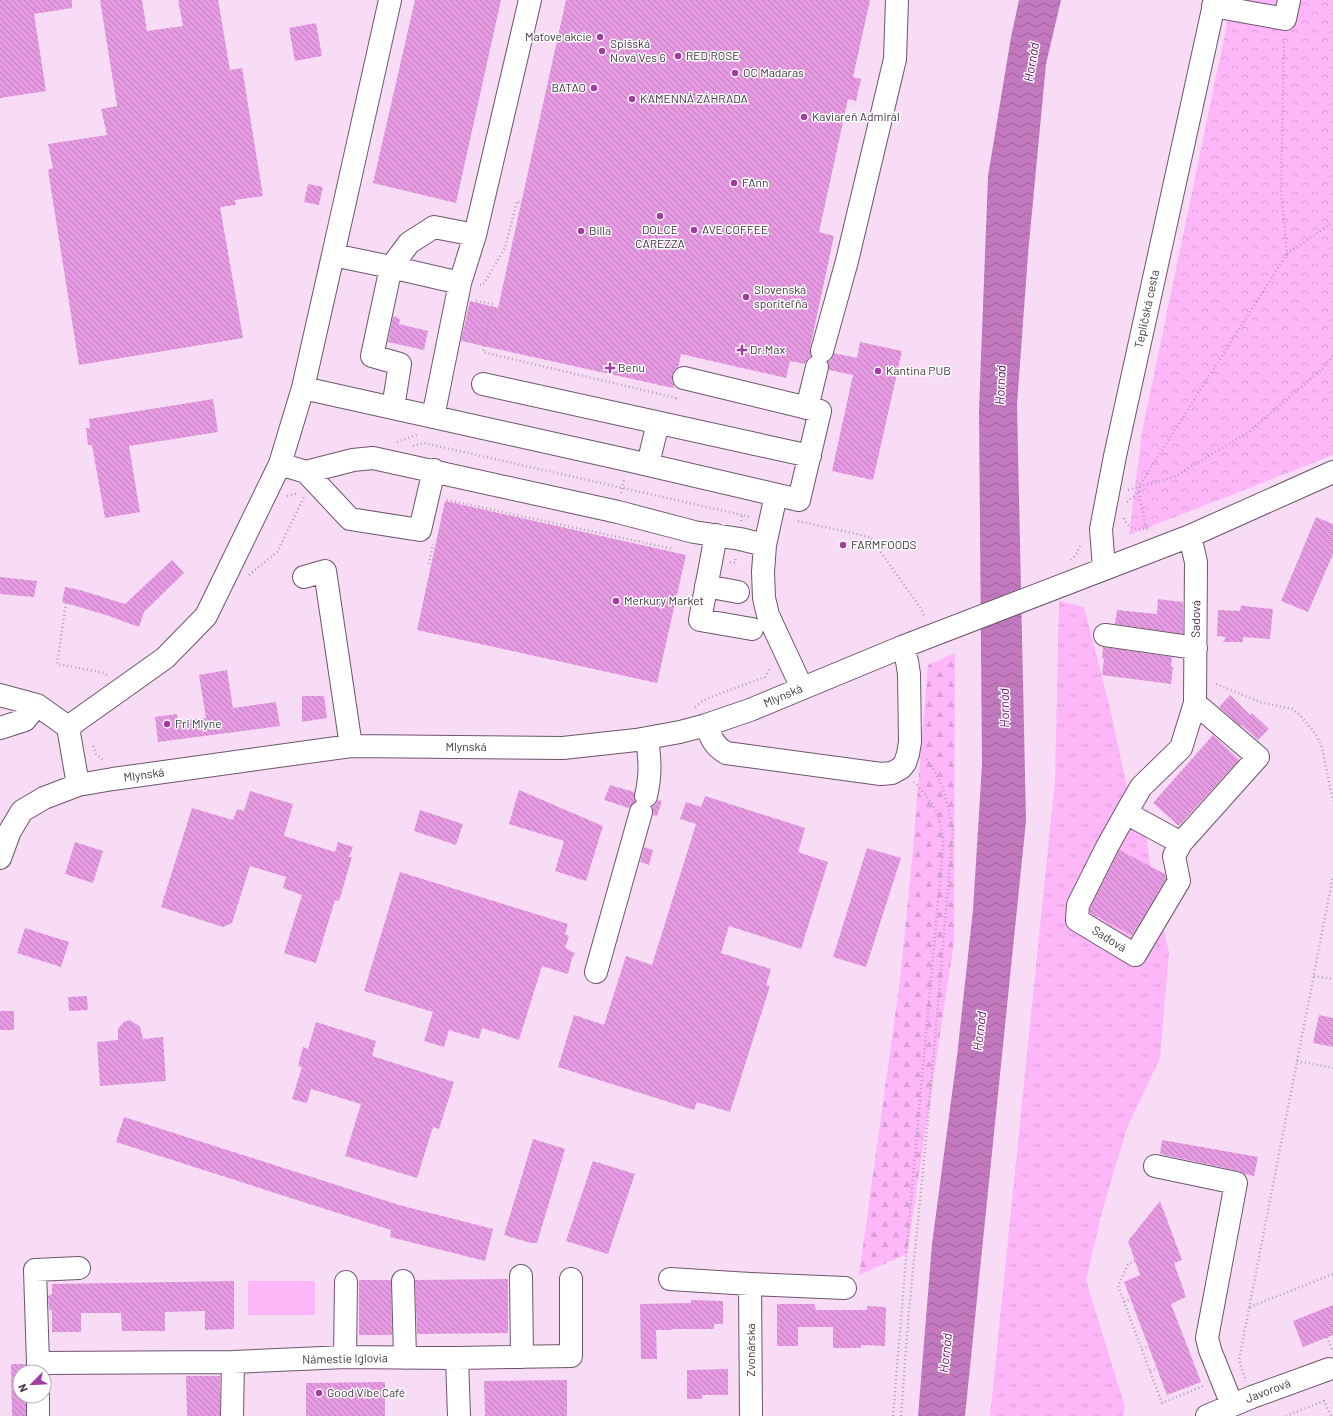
<svg xmlns="http://www.w3.org/2000/svg" width="1333" height="1416" font-family="Barlow,sans-serif">
<style>
.grass{fill:url(#grass-tufts)}
.forest{fill:url(#forest-firs)}
.park{fill:url(#park-crowns)}
.garden{fill:#fdb7f9}
.water{fill:url(#water-waves)}
.building{fill:url(#building-back-hatch)}
.lines{fill:none;stroke-linecap:round;stroke-linejoin:round}
.minor-casing{stroke:#6c556b;stroke-width:24}
.path{stroke:#b49eb2;stroke-width:2.5;stroke-dasharray:1 3;stroke-linecap:butt}
.minor{stroke:#fff;stroke-width:22}
.poi-dot{fill:#a23ca0;stroke:#fff;stroke-width:1.5}
.labels{text-anchor:middle;stroke-width:3;stroke-linejoin:round;paint-order:stroke}
.poi-label{font-size:12px;fill:#40353f;stroke:#fff;text-anchor:start}
.street-label{font-size:12px;fill:#40353f;stroke:#fff}
.water-label{font-size:13px;font-style:italic;fill:#670966;stroke:#fff}
</style>
<defs>
<pattern id="grass-tufts" width="24" height="20" patternUnits="userSpaceOnUse"><rect width="24" height="20" fill="#fdb7f9"/><path d="M3 7l-1-3M5 7V3M7 7l1-3M15 17l-1-3M17 17v-4M19 17l1-3" fill="none" stroke="#da9ed6"/></pattern>
<pattern id="forest-firs" width="22" height="20" patternUnits="userSpaceOnUse"><rect width="22" height="20" fill="#fdb7f9"/><path d="M5 1l3.5 6h-7zM16 11l3.5 6h-7z" fill="#da9ed6"/></pattern>
<pattern id="park-crowns" width="20" height="18" patternUnits="userSpaceOnUse"><rect width="20" height="18" fill="#fdb7f9"/><path d="M2 6a3 3 0 1 1 6 0M12 15a3 3 0 1 1 6 0" fill="none" stroke="#da9ed6"/></pattern>
<pattern id="water-waves" width="16" height="10" patternUnits="userSpaceOnUse"><rect width="16" height="10" fill="#c279be"/><path d="M0 5q4-4 8 0t8 0" fill="none" stroke="#9f649c"/></pattern>
<pattern id="building-back-hatch" width="6" height="6" patternUnits="userSpaceOnUse"><rect width="6" height="6" fill="#e59ae1"/><path d="M-1 5l2 2M0 0l6 6M5-1l2 2" fill="none" stroke="#bb7eb8"/></pattern>
</defs>
<rect width="100%" height="100%" fill="#f8dcf6"/>
<path class="grass" d="M 1059,601 L 1084,607 L 1110,708 L 1129,797 L 1141,787 L 1152,882 L 1169,952 L 1160,1058 L 1127,1128 L 1103,1208 L 1086,1280 L 1125,1407 L 1123,1416 L 990,1416 L 1055,780 Z"/>
<path class="forest" d="M 955,653 L 954,942 L 907,1254 L 859,1275 L 900,980 L 912,860 L 928,665 Z"/>
<path class="park" d="M 1232,0 L 1333,0 L 1333,455 L 1129,535 L 1142,432 Z"/>
<path class="garden" d="M 248,1281 L 315,1281 L 315,1315 L 248,1315 Z"/>
<path class="water" d="M 1019,0 L 1061,0 L 1046,64 L 1028,254 L 1017,405 L 1026,821 L 965,1416 L 918,1416 L 932,1244 L 957,1056 L 973,910 L 982,765 L 979,410 L 988,176 L 1011,37 Z"/>
<path class="building" d="M 0,0 L 72,0 L 72,8 L 34,14 L 46,91 L 0,98 Z
M 100,0 L 142,0 L 147,31 L 183,26 L 178,0 L 218,0 L 230,70 L 242,68 L 263,196 L 235,200 L 236,205 L 220,207 L 243,338 L 79,365 L 48,170 L 53,168 L 48,144 L 107,135 L 101,109 L 117,106 Z
M 415,0 L 501,0 L 456,203 L 373,183 Z
M 566,0 L 870,0 L 853,77 L 861,79 L 856,101 L 848,99 L 819,232 L 834,236 L 810,348 L 811,356 L 808,359 L 805,364 L 790,361 L 786,378 L 681,354 L 678,368 L 675,370 L 672,375 L 672,381 L 674,385 L 673,388 L 461,341 L 470,301 L 498,308 Z
M 316,23 L 322,56 L 295,61 L 289,28 Z
M 308,184 L 323,187 L 319,205 L 304,202 Z
M 393,316 L 400,319 L 399,324 L 428,331 L 424,350 L 388,342 Z
M 860,342 L 902,351 L 873,480 L 832,471 L 853,375 L 829,370 L 828,362 L 831,360 L 834,353 L 857,358 Z
M 213,399 L 218,432 L 129,446 L 140,512 L 105,518 L 92,445 L 88,445 L 86,428 L 90,428 L 89,419 Z
M 445,501 L 686,555 L 657,683 L 417,630 Z
M 1316,517 L 1333,524 L 1333,554 L 1308,612 L 1281,601 Z
M 172,560 L 184,573 L 144,612 L 139,627 L 106,615 L 62,602 L 65,587 L 80,590 L 125,604 Z
M 0,577 L 37,581 L 34,597 L 0,594 Z
M 1158,599 L 1183,602 L 1183,634 L 1115,624 L 1117,610 L 1157,614 Z
M 1244,605 L 1244,606 L 1273,609 L 1270,639 L 1243,637 L 1243,642 L 1223,642 L 1226,637 L 1217,636 L 1218,610 L 1240,611 L 1241,606 Z
M 1103,647 L 1172,657 L 1171,667 L 1173,667 L 1171,684 L 1102,675 L 1104,659 L 1102,658 Z
M 227,670 L 233,708 L 276,702 L 280,726 L 158,742 L 155,717 L 177,714 L 178,721 L 206,718 L 199,675 Z
M 1230,695 L 1250,715 L 1240,726 L 1219,707 Z
M 302,696 L 324,696 L 327,718 L 302,722 Z
M 1252,713 L 1269,729 L 1258,740 L 1241,725 Z
M 1213,735 L 1239,760 L 1179,826 L 1153,803 Z
M 610,785 L 634,792 L 635,801 L 629,808 L 604,800 Z
M 519,790 L 603,826 L 586,881 L 555,871 L 564,841 L 509,824 Z
M 250,791 L 293,804 L 284,836 L 335,852 L 338,842 L 353,847 L 349,857 L 352,857 L 339,901 L 335,900 L 316,963 L 284,953 L 302,895 L 283,888 L 286,877 L 250,866 L 232,923 L 223,927 L 161,907 L 192,808 L 233,820 L 237,809 L 244,811 Z
M 705,796 L 805,828 L 798,852 L 828,862 L 801,949 L 729,926 L 721,953 L 771,969 L 766,985 L 770,986 L 730,1112 L 697,1102 L 694,1110 L 558,1067 L 574,1015 L 604,1025 L 626,956 L 652,965 L 696,824 L 680,819 L 686,802 L 701,807 Z
M 658,800 L 662,801 L 657,816 L 653,815 L 652,807 L 656,804 Z
M 420,810 L 463,824 L 456,845 L 414,831 Z
M 75,842 L 103,851 L 93,883 L 65,874 Z
M 644,847 L 653,850 L 649,865 L 640,862 Z
M 867,848 L 901,858 L 866,967 L 833,957 Z
M 1119,850 L 1165,874 L 1166,879 L 1132,935 L 1090,913 L 1090,908 Z
M 400,872 L 568,924 L 565,934 L 569,936 L 565,948 L 575,953 L 572,958 L 568,974 L 542,966 L 519,1040 L 482,1028 L 479,1039 L 449,1030 L 444,1047 L 424,1041 L 433,1012 L 364,991 Z
M 25,928 L 69,942 L 61,967 L 17,953 Z
M 87,996 L 88,1010 L 69,1011 L 68,997 Z
M 0,1011 L 14,1011 L 14,1030 L 0,1030 Z
M 1319,1015 L 1333,1018 L 1333,1047 L 1313,1043 Z
M 130,1020 L 140,1027 L 143,1039 L 163,1037 L 166,1081 L 100,1086 L 97,1042 L 118,1040 L 118,1029 L 124,1022 Z
M 316,1022 L 376,1041 L 372,1056 L 454,1082 L 439,1129 L 433,1127 L 417,1178 L 345,1156 L 361,1104 L 311,1089 L 307,1103 L 292,1099 L 302,1067 L 298,1066 L 303,1047 L 308,1049 Z
M 124,1117 L 399,1205 L 493,1229 L 485,1261 L 390,1237 L 391,1230 L 116,1142 Z
M 533,1139 L 565,1149 L 537,1243 L 531,1243 L 504,1235 Z
M 1162,1140 L 1258,1157 L 1254,1176 L 1245,1174 L 1239,1171 L 1160,1154 Z
M 593,1161 L 635,1174 L 608,1254 L 566,1241 Z
M 1160,1201 L 1182,1260 L 1174,1263 L 1186,1297 L 1171,1304 L 1201,1382 L 1167,1395 L 1124,1282 L 1140,1275 L 1128,1241 Z
M 508,1279 L 508,1333 L 417,1334 L 415,1280 Z
M 359,1280 L 391,1280 L 392,1335 L 359,1335 Z
M 234,1281 L 234,1329 L 205,1330 L 205,1311 L 165,1312 L 165,1331 L 122,1331 L 121,1313 L 81,1313 L 81,1332 L 52,1332 L 52,1311 L 49,1309 L 48,1296 L 52,1294 L 52,1284 Z
M 691,1300 L 723,1301 L 723,1324 L 714,1324 L 714,1329 L 672,1329 L 672,1330 L 656,1330 L 657,1359 L 641,1359 L 640,1304 L 691,1303 Z
M 777,1304 L 814,1304 L 816,1310 L 867,1310 L 867,1306 L 886,1307 L 885,1346 L 861,1345 L 861,1348 L 833,1348 L 833,1327 L 798,1327 L 798,1346 L 777,1346 Z
M 1333,1305 L 1333,1335 L 1303,1347 L 1293,1321 Z
M 11,1364 L 26,1364 L 26,1372 L 20,1372 L 20,1396 L 26,1396 L 26,1416 L 12,1416 Z
M 728,1369 L 728,1395 L 702,1395 L 702,1399 L 687,1399 L 687,1370 Z
M 186,1376 L 220,1376 L 220,1416 L 187,1416 Z
M 567,1380 L 567,1416 L 485,1416 L 484,1381 Z
M 385,1382 L 385,1416 L 306,1416 L 306,1383 Z"/>
<g class="lines">
<defs>
<path id="minor" d="M 1213,6 L 1285,19 L 1289,0
M 333,255 L 390,0
M 822,351 L 847,261 L 895,59 L 897,0
M 483,384 L 810,456
M 303,388 L 627,460 L 799,500 L 820,411 L 684,378
M 393,408 L 400,364 L 372,356 L 391,267 L 409,243 L 434,227 L 475,235
M 807,408 L 817,367
M 433,417 L 460,283 L 475,235 L 530,0
M 280,464 L 306,472 L 353,460 L 373,458 L 618,512 L 694,532 L 740,539 L 765,545
M 648,464 L 658,423
M 306,472 L 350,519 L 420,530 L 434,470
M 776,495 L 765,545 L 763,572 L 764,598 L 768,615 L 802,688
M 716,535 L 700,620 L 752,629
M 1190,536 L 1196,562 L 1195,703
M 1104,569 L 1101,529 L 1115,456 L 1215,0
M 304,577 L 325,571 L 351,746
M 706,586 L 738,592
M 1105,635 L 1196,648
M 0,695 L 37,705 L 68,727
M 706,725 C 711,738 714,746 726,753 L 881,774 L 892,773 L 901,768 L 905,763 L 908,754 L 910,742 L 909,674 L 907,661 L 902,647
M 68,727 L 165,658 L 206,616 L 280,464 L 303,388 L 333,255 L 391,267 L 460,283
M 68,727 L 78,785
M 0,728 L 25,720 L 37,705
M 646,796 C 651,774 650,761 647,738
M 1126,813 L 1141,787 L 1181,748 L 1195,703 L 1258,757 L 1181,843 L 1126,813 L 1107,847 L 1078,905 L 1077,920 L 1135,955 L 1179,881 L 1174,856 L 1181,843
M 0,858 L 10,831 L 22,811 L 44,798 L 78,785 L 113,779 L 351,746 L 563,748 L 636,740 L 680,732 L 706,725 L 750,710 L 902,647 L 1190,536 L 1333,472
M 596,972 L 641,812
M 1155,1166 L 1236,1183 L 1207,1338 L 1210,1350 L 1232,1405
M 521,1276 L 522,1357
M 670,1279 L 750,1284 L 845,1288
M 403,1281 L 405,1358
M 750,1284 L 751,1416
M 345,1357 L 346,1282
M 457,1358 L 571,1356 L 571,1279
M 38,1363 L 35,1270 L 79,1268
M 38,1372 L 38,1363 L 233,1362 L 345,1357 L 457,1358 L 459,1416
M 38,1396 L 38,1416
M 232,1416 L 233,1362
M 1207,1416 L 1252,1397 L 1329,1369"/>
</defs>
<use href="#minor" class="minor-casing"/>
<path class="path" d="M 1287,254 L 1333,222
M 480,285 L 483,285 L 505,248 L 517,201 L 521,203
M 476,301 L 493,304 L 483,352 L 676,398 L 676,396
M 397,442 L 417,435
M 413,446 L 424,443 L 742,515
M 1128,490 L 1174,477 L 1250,431 L 1322,369 L 1333,356
M 1139,492 L 1146,529
M 621,493 L 624,480
M 287,496 L 299,493
M 447,500 L 673,549
M 1127,502 L 1139,492 L 1138,488 L 1287,254 L 1281,190 L 1284,39
M 1124,518 C 1129,531 1139,530 1151,528
M 741,521 L 742,515 L 751,517
M 798,521 L 870,537 L 922,610 L 925,618
M 1071,560 L 1077,553 L 1081,544
M 730,562 L 735,563 L 736,557
M 429,564 L 433,544
M 249,575 L 277,552 L 304,497
M 66,603 L 57,664 L 105,673 L 107,675
M 1216,684 L 1260,702 L 1292,709 L 1300,715 L 1317,736 L 1322,748 L 1333,801
M 695,707 L 701,702 L 711,697 L 765,677 L 770,668
M 93,746 L 96,754 L 103,760
M 1314,976 L 1333,979
M 1297,1061 L 1333,1068
M 1135,1261 L 1128,1264 L 1118,1286 L 1162,1403 L 1203,1386
M 1124,1302 L 1130,1299
M 1250,1307 L 1333,1274
M 1327,1337 L 1332,1350
M 1142,1349 L 1148,1346
M 1150,1371 L 1157,1369
M 1245,1378 L 1239,1360 L 1333,876
M 893,1416 L 911,1198 L 943,847 C 943,818 934,802 914,782
M 901,1416 L 909,1310 L 927,1131 L 953,830 C 948,806 943,778 926,759
M 1286,1416 L 1324,1401 L 1331,1416"/>
<use href="#minor" class="minor"/>
</g>
<g class="poi-dot">
<circle cx="600" cy="37" r="4"/>
<circle cx="602" cy="51" r="4"/>
<circle cx="678" cy="56" r="4"/>
<circle cx="735" cy="73" r="4"/>
<circle cx="594" cy="88" r="4"/>
<circle cx="632" cy="99" r="4"/>
<circle cx="804" cy="117" r="4"/>
<circle cx="734" cy="183" r="4"/>
<circle cx="660" cy="216" r="4"/>
<circle cx="694" cy="230" r="4"/>
<circle cx="581" cy="231" r="4"/>
<circle cx="746" cy="297" r="4"/>
<path d="M740 344h4v4h4v4h-4v4h-4v-4h-4v-4h4z"/>
<path d="M608 362h4v4h4v4h-4v4h-4v-4h-4v-4h4z"/>
<circle cx="878" cy="371" r="4"/>
<circle cx="843" cy="545" r="4"/>
<circle cx="616" cy="601" r="4"/>
<circle cx="167" cy="724" r="4"/>
<circle cx="319" cy="1393" r="4"/>
</g>
<g class="labels">
<g class="poi-label">
<text x="592" y="41" text-anchor="end">Maťove akcie</text>
<text x="610" y="48">Spišská<tspan x="610" dy="14">Nová Ves 6</tspan></text>
<text x="686" y="60">RED ROSE</text>
<text x="743" y="77">OC Madaras</text>
<text x="586" y="92" text-anchor="end">BATAO</text>
<text x="640" y="103">KAMENNÁ ZÁHRADA</text>
<text x="812" y="121">Kaviareň Admirál</text>
<text x="742" y="187">FAnn</text>
<text x="660" y="234" text-anchor="middle">DOLCE<tspan x="660" dy="14">CAREZZA</tspan></text>
<text x="702" y="234">AVE COFFEE</text>
<text x="589" y="235">Billa</text>
<text x="754" y="294">Slovenská<tspan x="754" dy="14">sporiteľňa</tspan></text>
<text x="750" y="354">Dr.Max</text>
<text x="618" y="372">Benu</text>
<text x="886" y="375">Kantina PUB</text>
<text x="851" y="549">FARMFOODS</text>
<text x="624" y="605">Merkury Market</text>
<text x="175" y="728">Pri Mlyne</text>
<text x="327" y="1397">Good Vibe Café</text>
</g>
<g class="street-label">
<text transform="translate(1147 309) rotate(-78)" y="4">Tepličská cesta</text>
<text transform="translate(1196 619) rotate(-89)" y="4">Sadová</text>
<text transform="translate(783 696) rotate(-23)" y="4">Mlynská</text>
<text x="466" y="751">Mlynská</text>
<text transform="translate(144 775) rotate(-8)" y="4">Mlynská</text>
<text transform="translate(1109 939) rotate(32)" y="4">Sadová</text>
<text transform="translate(751 1350) rotate(-90)" y="4">Zvonárska</text>
<text transform="translate(345 1359) rotate(-1)" y="4">Námestie Iglovia</text>
<text transform="translate(1268 1391) rotate(-21)" y="4">Javorová</text>
</g>
<g class="water-label">
<text transform="translate(1031 62) rotate(-81)" y="5">Hornád</text>
<text transform="translate(1000 385) rotate(-88)" y="5">Hornád</text>
<text transform="translate(1004 708) rotate(-91)" y="5">Hornád</text>
<text transform="translate(979 1031) rotate(-83)" y="5">Hornád</text>
<text transform="translate(945 1353) rotate(-84)" y="5">Hornád</text>
</g>
</g>
<g transform="translate(32 1384) rotate(246)"><circle r="19" fill="#ffffff" stroke="#b3aeb2"/>
<path d="M0-3L7 15L0 10L-7 15Z" fill="#a23ca0"/>
<text y="-6" font-size="11" font-weight="bold" text-anchor="middle" fill="#40353f">N</text>
</g>
</svg>
